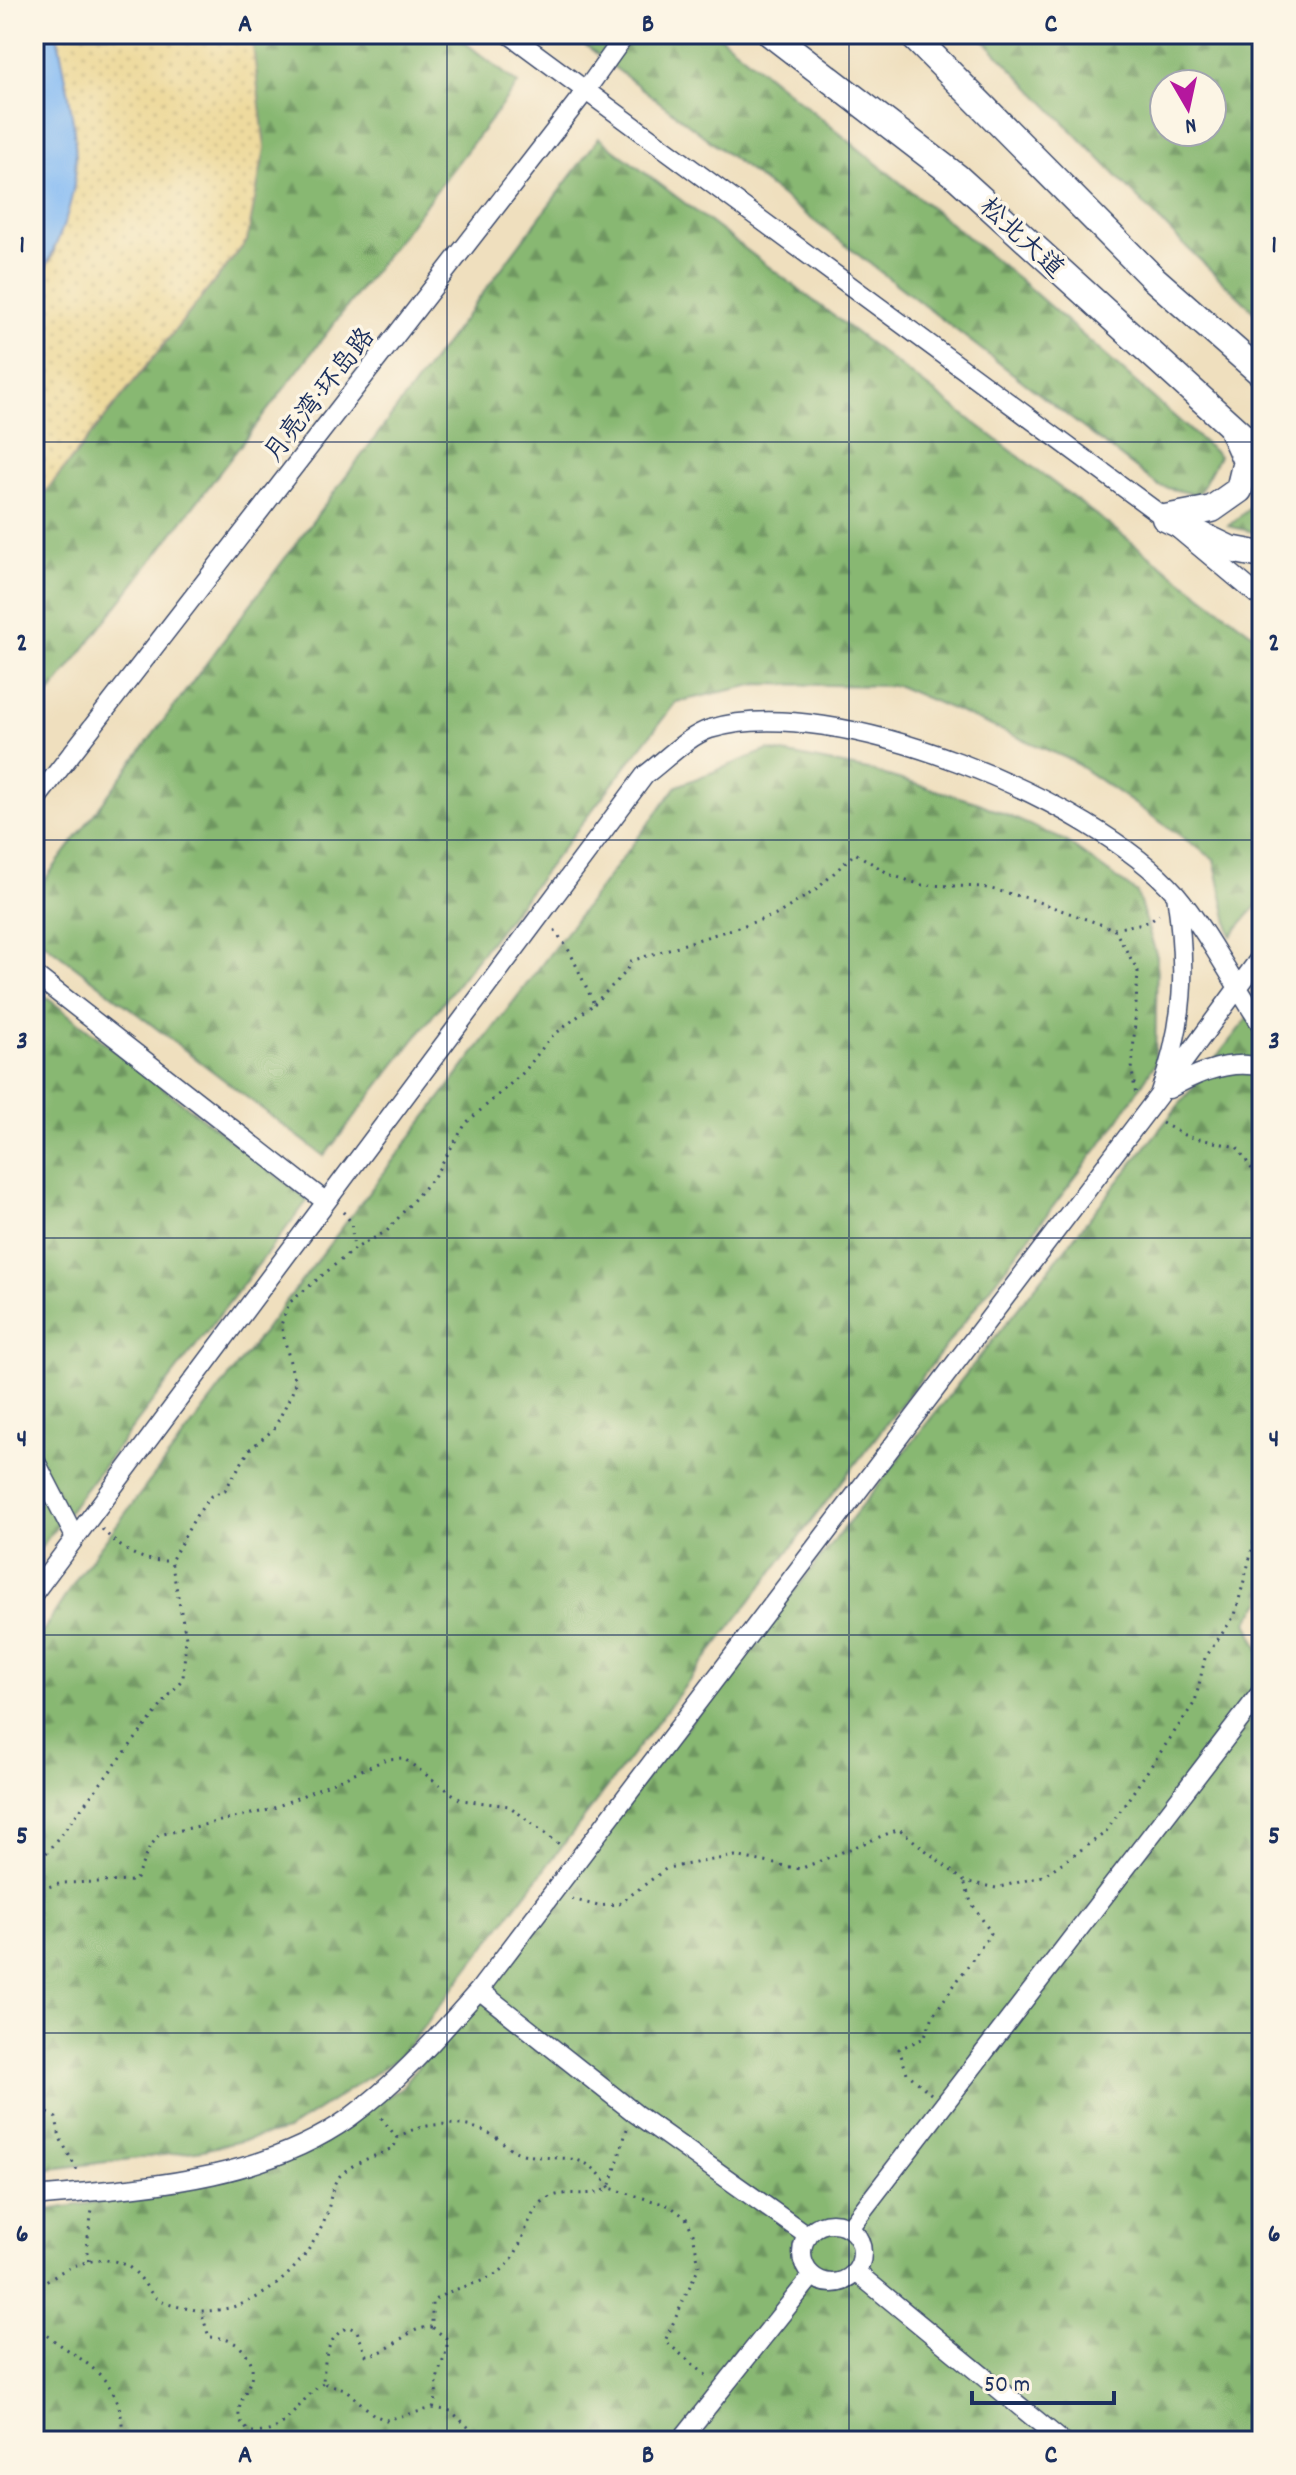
<svg xmlns="http://www.w3.org/2000/svg" width="1296" height="2475" font-family="Dekko,'LXGW WenKai TC',sans-serif">
<style>
.forest{fill:url(#forest-firs);stroke:#527468;stroke-width:2;fill-rule:evenodd}
.sand{fill:url(#sand-dots);stroke:#84847e;stroke-width:2}
.water{fill:#85bbf4;stroke:#5075a9;stroke-width:2}
.lines{fill:none;stroke-linecap:round;stroke-linejoin:round}
.minor-casing{stroke:#3b496c;stroke-width:21}
.highway-casing{stroke:#3b496c;stroke-width:29}
.path{stroke:#3b496c;stroke-width:3;stroke-dasharray:2 6;stroke-linecap:butt}
.minor{stroke:#fff;stroke-width:18}
.highway{stroke:#fff;stroke-width:26}
.grid{fill:none;stroke:#1b2f5e;stroke-width:2;stroke-opacity:0.55}
.labels{text-anchor:middle;stroke-width:7;stroke-linejoin:round;paint-order:stroke}
.street-label{font-size:26px;fill:#1b2f5e;stroke:#fcf5e5}
.neatline{fill:none;stroke:#1b2f5e;stroke-width:3}
.grid-label{font-size:26px;text-anchor:middle;font-weight:bold;fill:#1b2f5e}
</style>
<defs>
<pattern id="forest-firs" width="22" height="20" patternUnits="userSpaceOnUse" patternTransform="scale(2)"><rect width="22" height="20" fill="#88b872"/><path d="M5 1l3.5 6h-7zM16 11l3.5 6h-7z" fill="#6e9661"/></pattern>
<pattern id="sand-dots" width="8" height="8" patternUnits="userSpaceOnUse" patternTransform="scale(2)"><rect width="8" height="8" fill="#eeda9e"/><path d="M2 2h.1M6 6h.1" fill="none" stroke="#ccbb8a" stroke-width="1.8" stroke-linecap="round"/></pattern>
</defs>
<rect width="100%" height="100%" fill="#fcf5e5"/>
<filter id="ink" filterUnits="userSpaceOnUse"><feTurbulence type="fractalNoise" baseFrequency=".0125" numOctaves="2"/><feDisplacementMap in="SourceGraphic" scale="16" xChannelSelector="R" yChannelSelector="G"/><feConvolveMatrix kernelMatrix="1 2 1 2 8 2 1 2 1" color-interpolation-filters="sRGB"/></filter>
<filter id="wash" filterUnits="userSpaceOnUse"><feTurbulence type="fractalNoise" baseFrequency=".006" numOctaves="4" result="noise"/><feDisplacementMap in="SourceGraphic" scale="32" xChannelSelector="R" yChannelSelector="G"/><feGaussianBlur stdDeviation="1.8" result="paint"/><feColorMatrix in="noise" values="0 0 0 0 0 0 0 0 0 0 0 0 0 0 0 0 0 1.4 0 .05"/><feComposite in="paint" operator="in"/></filter>
<g filter="url(#wash)">
<rect width="100%" height="100%" fill="#efdfbe"/>
<path class="forest" d="M 242,34 L 454,34 L 518,84 L 34,714 L 34,506 L 247,241 L 252,37 Z
M 571,34 L 717,34 L 1019,279 L 1219,456 L 1198,495 L 1159,486 Z
M 978,34 L 1262,34 L 1262,319 L 1176,237 ZM 1212,84 L 1212,132 L 1164,132 L 1164,84 Z
M 599,138 L 1262,641 L 1262,899 L 1231,936 L 1214,859 L 1071,760 L 898,686 L 758,684 L 676,702 L 324,1156 L 34,935 L 34,894 Z
M 1262,498 L 1262,534 L 1228,526 Z
M 768,750 L 868,770 L 979,803 L 1064,840 L 1137,893 L 1157,957 L 1155,1064 L 1114,1127 L 401,2056 L 287,2130 L 203,2150 L 34,2171 L 34,1645 L 81,1572 L 677,786 Z
M 34,988 L 308,1200 L 34,1556 Z
M 1262,1000 L 1262,1601 L 1247,1622 L 1262,1656 L 1262,2441 L 34,2441 L 34,2212 L 159,2192 L 275,2165 L 401,2088 Z"/>
<path class="sand" d="M 57,34 L 252,37 L 265,148 L 247,241 L 34,506 L 34,287 L 54,254 L 69,99 Z"/>
<path class="water" d="M 34,34 L 57,34 C 65,75 79,135 75,176 C 71,215 53,255 34,287 Z"/>
</g>
<g filter="url(#ink)">
<g class="lines">
<defs>
<path id="minor" d="M 509,34 L 1165,518 L 1262,599
M 34,802 L 584,93 L 626,34
M 34,974 L 326,1202
M 1173,1076 L 1262,955
M 1169,1089 C 1196,1073 1230,1059 1262,1067
M 34,1458 L 75,1537
M 34,1593 L 645,775 C 664,761 688,736 710,729 C 832,691 1094,800 1176,894 C 1205,928 1236,987 1262,1026
M 479,1990 L 636,2114 L 808,2236
M 34,2197 C 140,2187 259,2182 349,2118 C 399,2082 438,2036 479,1990 L 1159,1095 C 1185,1024 1187,968 1176,894
M802 2253a30 30 0 1 1 60 0a30 30 0 1 1-60 0Z
M 849,2228 L 1262,1691
M 856,2272 L 1062,2441
M 680,2441 L 812,2276"/>
<path id="highway" d="M 771,34 L 957,177 L 1262,454
M 911,34 L 1153,278 L 1262,374
M 1165,518 L 1212,509 L 1239,490 L 1246,461 L 1233,432
M 1165,518 L 1230,549 L 1262,555"/>
</defs>
<use href="#minor" class="minor-casing"/>
<use href="#highway" class="highway-casing"/>
<path class="path" d="M 1114,929 L 1148,922 L 1159,914
M 594,1004 L 625,973 L 631,961 L 776,915 L 816,890 L 855,853 L 891,875 L 922,885 L 983,887 L 1027,898 L 1114,929 L 1138,971 L 1132,1071 L 1136,1096
M 1162,1123 L 1186,1136 L 1237,1147 L 1262,1184
M 343,1212 L 351,1222 L 354,1249
M 102,1529 C 123,1551 140,1562 171,1561
M 34,1862 L 40,1861 L 183,1678 L 186,1637 L 171,1561 L 196,1516 L 211,1496 L 225,1490 L 250,1449 L 274,1429 L 292,1393 L 295,1383 L 281,1325 L 289,1303 L 354,1249 L 387,1231 L 435,1175 L 466,1123 L 524,1072 L 550,1038 L 594,1004 L 570,952 L 554,929
M 34,1891 L 62,1883 L 135,1881 L 149,1848 L 159,1835 L 269,1810 L 387,1759 L 403,1758 L 461,1800 L 509,1806 L 563,1847
M 572,1899 L 598,1906 L 619,1904 L 667,1868 L 735,1856 L 800,1869 L 899,1829 L 964,1881 L 996,1888 L 1043,1876 L 1105,1833 L 1195,1702 L 1205,1658 L 1235,1615 L 1262,1512
M 931,2094 L 907,2073 L 899,2049 L 924,2038 L 934,2014 L 991,1933 L 971,1902 L 964,1881
M 34,2105 L 56,2118 L 60,2138 L 79,2174
M 627,2129 L 610,2188 L 670,2206 L 686,2218 L 693,2233 L 699,2266 L 665,2341 L 707,2376
M 397,2138 C 423,2120 470,2119 497,2138 C 506,2145 512,2151 523,2154 C 562,2164 583,2146 610,2188 C 588,2200 563,2187 545,2200 C 526,2212 524,2250 504,2268 C 484,2286 453,2285 432,2302 L 432,2327 L 447,2339 C 448,2354 441,2362 438,2376 C 435,2388 438,2397 433,2408 L 386,2420 L 374,2415 L 345,2389 L 323,2383 C 324,2361 327,2335 349,2327 L 357,2331 L 366,2355 C 395,2353 402,2328 432,2327
M 89,2261 L 87,2244 L 92,2210
M 34,2290 C 59,2269 106,2245 135,2272 C 144,2280 149,2294 159,2300 C 172,2307 187,2308 201,2311
M 34,2326 C 78,2361 127,2374 122,2441
M 323,2383 C 295,2402 285,2440 248,2431 C 245,2427 242,2424 240,2420 C 232,2396 271,2375 240,2347 C 232,2340 220,2337 209,2337 L 201,2311 C 259,2312 305,2268 326,2217 C 330,2206 330,2192 336,2181 C 347,2163 376,2157 394,2147 L 397,2138 L 380,2116
M 433,2408 L 451,2411 L 483,2441"/>
<use href="#minor" class="minor"/>
<use href="#highway" class="highway"/>
</g>
</g>
<path class="grid" d="M 447,34 L 447,2441M 849,34 L 849,2441M 34,442 L 1262,442M 34,840 L 1262,840M 34,1238 L 1262,1238M 34,1635 L 1262,1635M 34,2033 L 1262,2033"/>
<g class="labels">
<g class="street-label">
<text transform="translate(1023 237) rotate(43)" y="9">松北大道</text>
<text transform="translate(318 394) rotate(-52)" y="9">月亮湾·环岛路</text>
</g>
</g>
<rect width="1296" height="2475" fill="none" stroke="#fcf5e5" stroke-width="88"/>
<g transform="translate(1188 108) rotate(171)"><circle r="38" fill="#fcf5e5" stroke="#a2a6af" stroke-width="2"/>
<path d="M0-6L14 30L0 20L-14 30Z" fill="#b5179e"/>
<text y="-12" font-size="22" font-weight="bold" text-anchor="middle" fill="#1b2f5e">N</text>
</g>
<path d="M972 2391v12h142v-12" fill="none" stroke="#1b2f5e" stroke-width="4"/>
<text x="984" y="2391" font-size="24" fill="#1b2f5e" stroke="#fcf5e5" stroke-width="6" paint-order="stroke">50 m</text>
<rect x="44" y="44" width="1208" height="2387" class="neatline"/>
<g class="grid-label">
<text x="245" y="31">A</text>
<text x="648" y="31">B</text>
<text x="1051" y="31">C</text>
<text x="22" y="252">1</text>
<text x="1274" y="252">1</text>
<text x="22" y="650">2</text>
<text x="1274" y="650">2</text>
<text x="22" y="1048">3</text>
<text x="1274" y="1048">3</text>
<text x="22" y="1446">4</text>
<text x="1274" y="1446">4</text>
<text x="22" y="1843">5</text>
<text x="1274" y="1843">5</text>
<text x="22" y="2241">6</text>
<text x="1274" y="2241">6</text>
<text x="245" y="2462">A</text>
<text x="648" y="2462">B</text>
<text x="1051" y="2462">C</text>
</g>
</svg>
